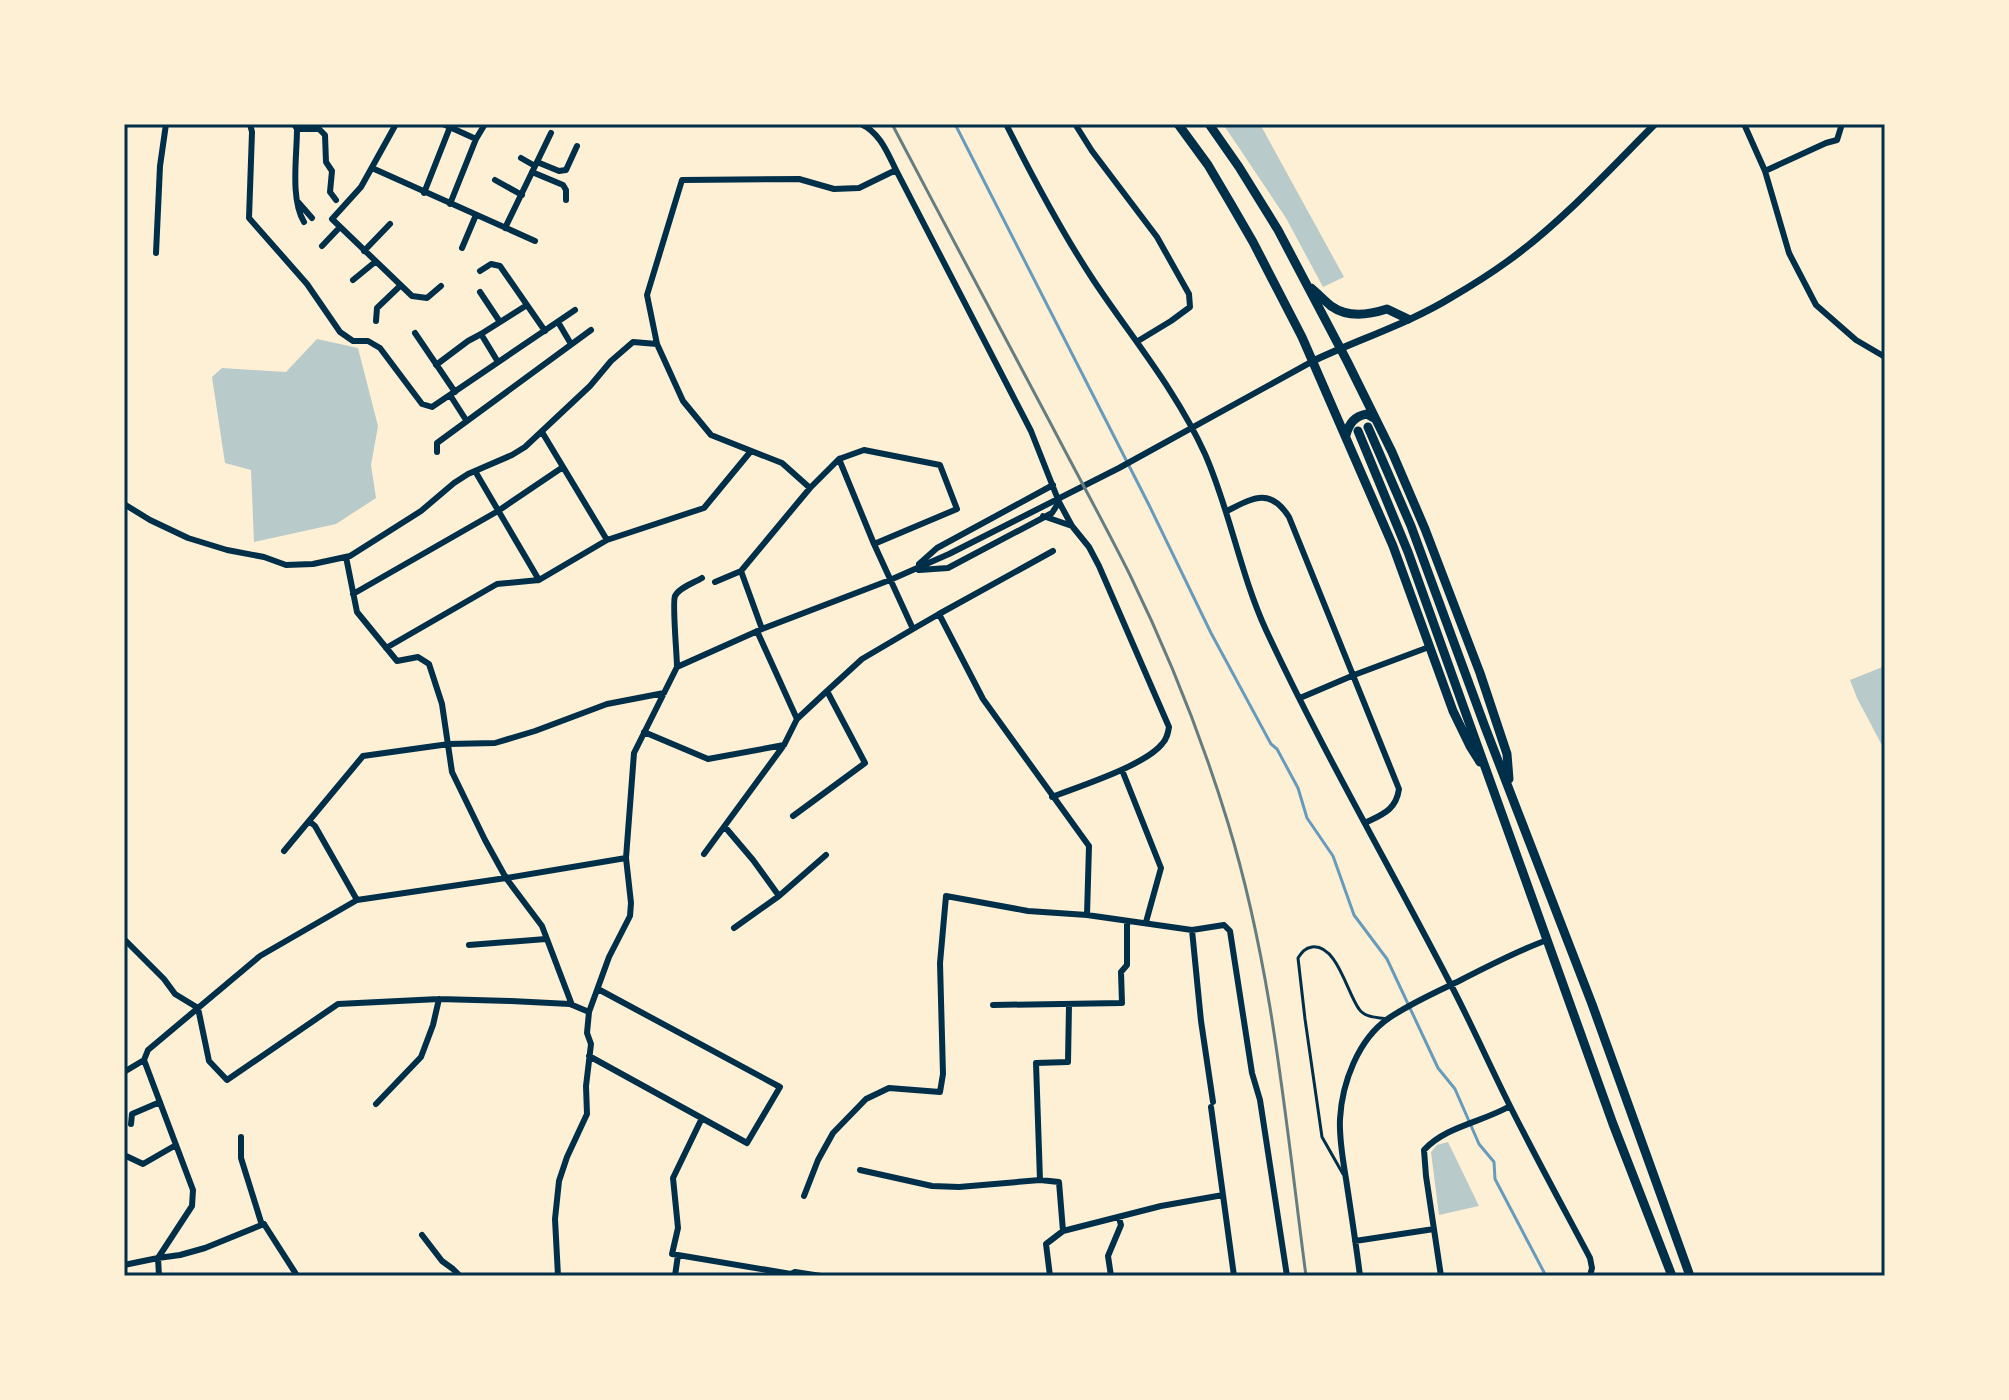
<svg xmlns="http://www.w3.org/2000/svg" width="2009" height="1400" font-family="'DejaVu Sans',sans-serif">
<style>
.green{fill:#b9caca}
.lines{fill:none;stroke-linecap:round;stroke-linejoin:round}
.stream{stroke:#669bbc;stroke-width:3}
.service{stroke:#003049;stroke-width:3}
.minor{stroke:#003049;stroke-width:6}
.tertiary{stroke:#003049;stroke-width:7}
.primary{stroke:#003049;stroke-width:9}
.rail{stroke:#657d81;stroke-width:3}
.neatline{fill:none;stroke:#003049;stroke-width:3}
</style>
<rect width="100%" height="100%" fill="#fdf0d5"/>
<path class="green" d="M 1223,124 L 1260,124 L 1344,277 L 1323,287 L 1286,218 Z
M 317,339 L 358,348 L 378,426 L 371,465 L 376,498 L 336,524 L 254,542 L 251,470 L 225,463 L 212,377 L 222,368 L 286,372 Z
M 1885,666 L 1885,751 L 1857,698 L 1850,680 Z
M 1448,1142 L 1479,1206 L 1439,1215 L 1431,1152 L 1437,1145 Z"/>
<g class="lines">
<path class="stream" d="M 955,124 L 1149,505 L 1211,633 L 1271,744 L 1277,749 L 1298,788 L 1307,818 L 1333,856 L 1354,915 L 1387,959 L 1438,1068 L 1455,1089 L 1479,1144 L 1494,1162 L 1495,1179 L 1546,1276"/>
<path class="service" d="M 1343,1174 L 1322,1137 L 1305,1019 L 1298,958 C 1302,952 1305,948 1312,947 C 1337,944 1347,993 1359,1009 C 1365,1018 1377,1017 1387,1019"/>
<path class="minor" d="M 250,124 L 252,132 L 249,218 L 307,284 L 340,332 L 353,341 L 368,341 L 380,348 L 422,404 L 432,407 L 575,310
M 294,124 L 297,129 C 297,156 290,199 304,222
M 396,124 L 361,187 L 332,219 L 412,296 L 427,298 L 441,286
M 443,124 L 476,139 L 450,204
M 861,124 C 880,133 887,152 896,170 L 1031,431 L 1059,502 L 1072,526 L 1043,516
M 1006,124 C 1033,178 1061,231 1094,281 C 1132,338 1176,390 1205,454 C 1230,511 1240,573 1266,630 C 1322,750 1389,865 1450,983 C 1471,1023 1489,1064 1509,1104 C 1535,1156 1563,1207 1590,1258 L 1592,1268 L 1590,1276
M 1075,124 L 1092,151 L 1157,237 L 1189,294 L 1190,307 L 1171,321 L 1138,341
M 1744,124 L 1765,171 L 1789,253 L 1816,305 L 1856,340 L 1885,357
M 297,129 L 319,129 L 325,135 L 326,162 L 332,171 L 330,192 L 336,200
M 476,139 L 485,124
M 521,158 L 535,166
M 537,162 L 559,171 L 566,170 L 577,146
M 372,168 L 535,241
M 1765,171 L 1826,143 L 1837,140 L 1842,124
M 532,172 L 563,185 L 566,190 L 566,200
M 495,180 L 522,195
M 424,193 L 450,127
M 298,202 L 312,218
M 505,228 L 551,133
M 322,246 L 340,227
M 462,248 L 476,215
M 364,251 L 390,224
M 156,253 L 160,166 L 166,124
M 480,271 L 491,264 L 500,266 L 545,331
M 353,280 L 375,262
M 480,292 L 500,322
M 376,321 L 377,308 L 400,286
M 558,322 L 571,344
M 415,333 L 455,392
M 498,362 L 481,334 L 527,305
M 436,365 L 468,341 L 483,333
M 450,395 L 466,420
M 542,432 L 607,540
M 437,452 L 437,443 L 591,330
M 839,459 L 864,450 L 940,465 L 957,509 L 874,544
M 475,471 L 539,580
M 810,488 L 782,463 L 711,435 L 683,401 L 657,344 L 647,295 L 682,180 L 799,179 L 834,189 L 859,188 L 896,170
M 124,504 L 150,520 L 188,538 L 227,550 L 264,557 L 286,565 L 313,564 L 350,556 L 421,511 L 454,483 L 468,474 L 512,455 L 525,447 L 590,386 L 611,361 L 633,342 L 657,344
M 1227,511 C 1253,498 1270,487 1289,517 L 1399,789 C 1396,810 1383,814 1365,823
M 346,557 L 357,612 L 397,661 L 418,657 L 429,664 L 442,704 L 452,772 L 485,840 L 506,878 L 542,926 L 572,1005
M 919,564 L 937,548 L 1053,485
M 919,570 L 948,568 L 1052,513 L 1059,502
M 715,582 L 741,571
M 353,594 L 498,511 L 563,467
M 939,614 L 1053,551
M 762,629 L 741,571 L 810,488 L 839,459 L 874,544 L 913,629 L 939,614 L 983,699 L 1089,846 L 1087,915 L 1192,930 L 1224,925 L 1230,931 L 1252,1073 L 1260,1100 L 1287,1276
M 757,631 L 797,719
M 386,648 L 497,584 L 539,580 L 607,540 L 704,508 L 751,451
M 677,667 C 677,655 672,603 675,596 C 680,587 694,583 702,578
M 827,691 L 862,659 L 913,629
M 1300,698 L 1354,675 L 1429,647
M 644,732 L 708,759 L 784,745
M 1122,770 L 1161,868 L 1146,922
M 1052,797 C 1080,786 1144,766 1162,744 C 1167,739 1168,733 1169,727 L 1099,566 L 1089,547 L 1072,526
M 309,821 L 315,826 L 357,900
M 725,827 L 753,860 L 779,896 L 826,855
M 284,851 L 363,756 L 449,744 L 495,743 L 535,731 L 607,704 L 664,693
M 704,854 L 784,745 L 797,719 L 827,691 L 865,763 L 793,816
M 734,928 L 779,896
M 1192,930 L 1201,1021 L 1213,1102
M 124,939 L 164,979 L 175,994 L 198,1008 L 209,1061 L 227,1080 L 338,1004 L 439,999 L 511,1001 L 570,1004 L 589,1012
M 469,945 L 546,939
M 993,1005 L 1122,1003 L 1121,972 L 1127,965 L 1127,921
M 589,1056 L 747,1143 L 780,1087 L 598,989
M 124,1072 L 144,1060
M 376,1104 L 421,1057 L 433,1025 L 439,999
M 1211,1107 L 1234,1276
M 702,1118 L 673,1178 L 678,1228 L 672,1254 L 791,1274 L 795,1272 L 821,1276
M 131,1124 L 132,1114 L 160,1102
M 241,1137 L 241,1158 L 261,1222 L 264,1224
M 124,1155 L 143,1164 L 176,1145
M 860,1170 L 932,1186 L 959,1187 L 1040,1180
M 804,1196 L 818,1160 L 833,1133 L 866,1099 L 889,1088 L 940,1092 L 943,1074 L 940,963 L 946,896 L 1028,911 L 1087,915
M 1063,1231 L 1161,1206 L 1223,1195
M 422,1235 L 442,1261 L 453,1269 L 460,1276
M 1355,1241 L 1434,1229
M 124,1265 L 158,1258 L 192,1206 L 193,1190 L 144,1060 L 148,1050 L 260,956 L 357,900 L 506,878 L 626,858
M 159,1276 L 158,1258 L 180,1255 L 205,1248 L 264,1224 L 296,1274
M 558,1276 L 555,1219 L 559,1181 L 567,1157 L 587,1114 L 586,1086 L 591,1044 L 587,1033 L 589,1012 L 609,957 L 630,916 L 631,903 L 626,858 L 634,753 L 677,667 L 762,629 L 890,580 L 949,554 L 1119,468 L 1313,361
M 675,1276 L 678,1255
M 1050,1276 L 1046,1244 L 1063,1231 L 1059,1182 L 1040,1180 L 1036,1063 L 1068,1062 L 1069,1005
M 1111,1276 L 1108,1256 L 1121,1225 L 1119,1218
M 1360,1276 C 1356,1244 1351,1212 1346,1179 C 1343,1160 1339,1139 1340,1119 C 1342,1083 1358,1039 1389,1018 C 1411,1003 1436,992 1459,981 C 1488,966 1517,951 1547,940
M 1441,1276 L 1426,1176 L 1424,1150 C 1446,1126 1483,1122 1510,1106"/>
<path class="tertiary" d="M 1313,361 C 1359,339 1408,324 1452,297 C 1471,286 1490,274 1508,261 C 1562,222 1608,171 1655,124"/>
<path class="primary" d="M 1178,124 L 1208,165 L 1231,204 L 1253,242 L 1302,337 L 1393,546 L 1453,711 L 1470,746 L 1480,762
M 1209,124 L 1239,167 L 1278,230 L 1347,361 L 1392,452 L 1425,529 L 1480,673 L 1507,754 L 1509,779
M 1311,288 C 1318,294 1324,300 1331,306 C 1348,318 1368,315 1387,309 L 1408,319
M 1368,427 L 1411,526 L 1485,727 L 1592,1004 L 1690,1276
M 1358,431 L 1408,552 L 1613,1124 L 1672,1276
M 1346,435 C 1349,424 1354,416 1367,414 L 1374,418"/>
<path class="rail" d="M 892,124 C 945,225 999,326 1052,426 C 1078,476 1105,525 1130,575 C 1169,655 1202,738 1228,823 C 1273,970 1286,1125 1306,1276"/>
</g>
<rect width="2009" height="1400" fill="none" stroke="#fdf0d5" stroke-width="252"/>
<rect x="126" y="126" width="1757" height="1148" class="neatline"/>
</svg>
